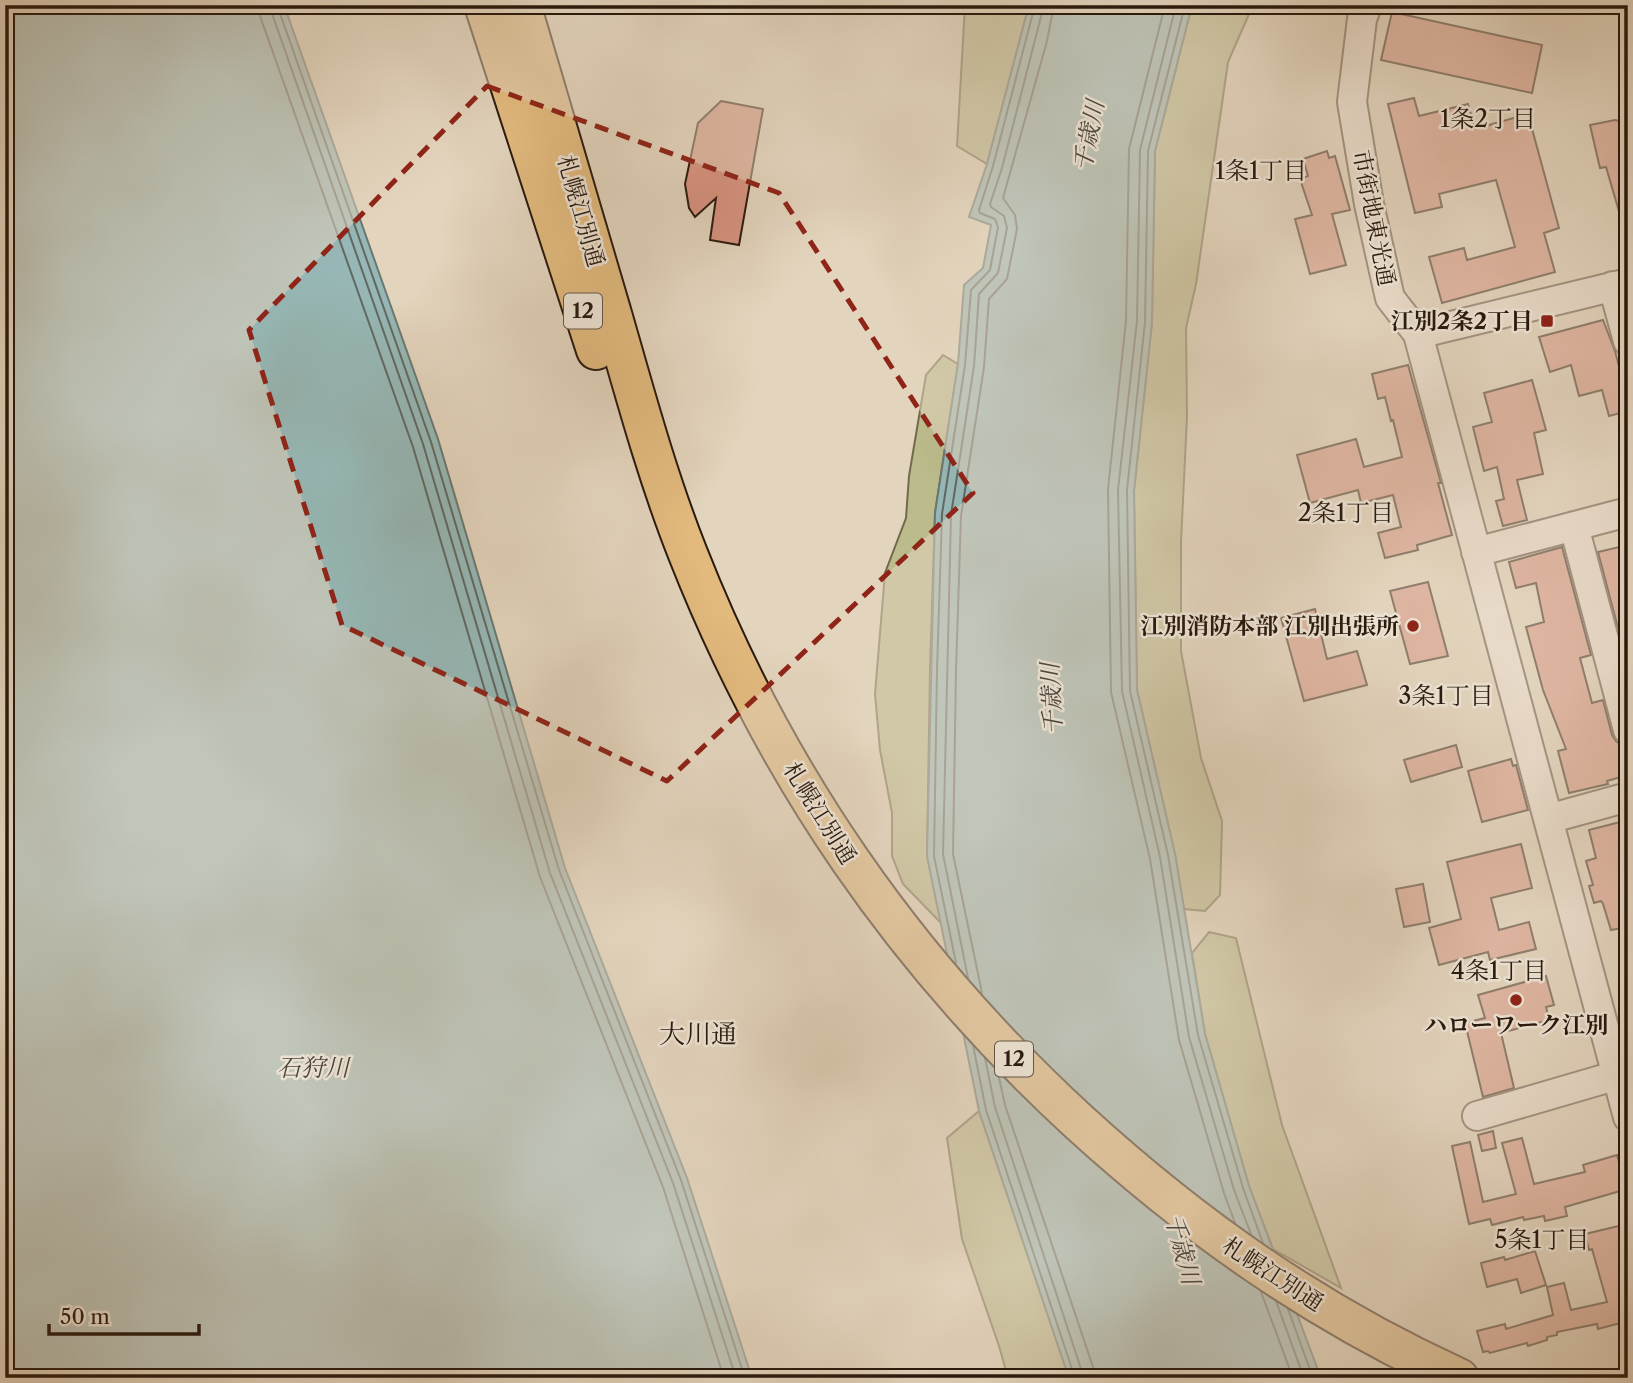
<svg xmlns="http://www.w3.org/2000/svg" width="1633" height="1383" font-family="'Libre Caslon Text','Noto Serif JP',serif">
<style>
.green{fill:#bbbb8c;stroke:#726a4d;stroke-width:2}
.water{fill:#96b7b5;stroke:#6a7872;stroke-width:2}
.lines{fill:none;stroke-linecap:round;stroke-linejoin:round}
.shore{stroke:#606862;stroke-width:2}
.building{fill:#d99381;stroke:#29190e;stroke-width:2}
.minor-casing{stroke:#58483a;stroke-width:32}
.highway-casing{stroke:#29190e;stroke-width:42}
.minor{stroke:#ede3d4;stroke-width:28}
.highway{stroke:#e2ba7e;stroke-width:38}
.marked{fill:none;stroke:#8f2418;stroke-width:5;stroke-dasharray:14 9;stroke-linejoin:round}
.poi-dot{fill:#8f2418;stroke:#ede3d4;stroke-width:2.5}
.labels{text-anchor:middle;stroke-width:5;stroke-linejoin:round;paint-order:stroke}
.shield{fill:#ede3d4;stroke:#645649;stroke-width:2}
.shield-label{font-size:21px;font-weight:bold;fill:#29190e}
.street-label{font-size:23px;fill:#29190e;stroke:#ede3d4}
.poi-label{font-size:23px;font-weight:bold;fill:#29190e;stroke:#ede3d4;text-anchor:end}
.neighbourhood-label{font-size:24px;fill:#29190e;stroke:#ede3d4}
.water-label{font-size:24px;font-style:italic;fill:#4a4840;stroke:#ede3d4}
.quarter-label{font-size:26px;fill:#29190e;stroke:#ede3d4}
</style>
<rect width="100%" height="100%" fill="#e3d4bd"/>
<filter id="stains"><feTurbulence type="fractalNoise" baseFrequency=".00286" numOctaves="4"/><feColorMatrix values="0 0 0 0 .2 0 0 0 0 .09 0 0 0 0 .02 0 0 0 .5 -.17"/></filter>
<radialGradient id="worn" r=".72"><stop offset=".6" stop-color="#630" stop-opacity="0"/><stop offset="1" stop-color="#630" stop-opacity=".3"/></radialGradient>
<path class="green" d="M 965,5 L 1029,5 L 987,164 L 957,146 Z
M 1192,5 L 1253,5 L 1228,62 L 1196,284 L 1186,328 L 1187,417 L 1181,542 L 1181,651 L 1201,758 L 1222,821 L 1220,895 L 1205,911 L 1184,909 L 1175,854 L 1137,690 L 1134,491 L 1152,322 L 1155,151 Z
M 943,355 L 958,364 L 935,513 L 930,669 L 927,856 L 941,923 L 903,884 L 892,856 L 892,813 L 880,750 L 875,694 L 885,573 L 906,518 L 909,476 L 926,375 Z
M 1209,932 L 1236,938 L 1282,1125 L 1341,1288 L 1273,1249 L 1249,1186 L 1205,1034 L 1192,953 Z
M 979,1111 L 1069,1378 L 1008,1378 L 999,1346 L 962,1239 L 947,1138 Z"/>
<path class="water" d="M 5,5 L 284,5 L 438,439 L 565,868 L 687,1178 L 752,1378 L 5,1378 Z
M 1029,5 L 1192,5 L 1155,151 L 1152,322 L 1134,491 L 1137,690 L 1175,854 L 1205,1034 L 1249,1186 L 1321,1378 L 1069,1378 L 979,1111 L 927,856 L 935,513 L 958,364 L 964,285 L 983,268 L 991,225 L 969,217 L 987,164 Z"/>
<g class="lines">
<path class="shore" d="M 258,5 L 260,16 L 413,447 L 540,877 L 663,1187 L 724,1378
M 269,5 L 423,444 L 550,873 L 673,1183 L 736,1378
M 277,5 L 431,442 L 559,870 L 681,1180 L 745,1378
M 1165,5 L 1129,149 L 1126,321 L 1108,489 L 1111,692 L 1150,859 L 1179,1040 L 1224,1193 L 1235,1223
M 1176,5 L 1140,150 L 1137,321 L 1118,490 L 1122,691 L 1160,857 L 1189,1037 L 1234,1190 L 1251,1234
M 1185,5 L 1148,151 L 1145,322 L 1127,490 L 1130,691 L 1168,855 L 1198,1035 L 1243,1188 L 1263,1243
M 956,963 L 934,856 L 937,670 L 942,514 L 965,365 L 971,290 L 990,270 L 998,227 L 995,219 L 980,213 L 979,210 L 993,166 L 1035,5
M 968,978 L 943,854 L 951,515 L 974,366 L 979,294 L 998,273 L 1007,228 L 1004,216 L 991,207 L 990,204 L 1002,168 L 1044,5
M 982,993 L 953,854 L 956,670 L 961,516 L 984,367 L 989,299 L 1007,279 L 1017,229 L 1015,215 L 1003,198 L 1047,41 L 1054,5
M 973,1045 L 986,1110 L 1075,1378
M 985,1058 L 995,1107 L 1084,1378
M 998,1073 L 1005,1105 L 1093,1367 L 1095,1378
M 1261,1292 L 1293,1378
M 1276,1301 L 1304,1378
M 1288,1309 L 1313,1378"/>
</g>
<path class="building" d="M 1392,12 L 1542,45 L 1532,93 L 1381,60 Z
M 1414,98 L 1419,116 L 1468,104 L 1475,129 L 1528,114 L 1559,228 L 1544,233 L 1555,272 L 1442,303 L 1429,257 L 1464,248 L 1467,260 L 1515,247 L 1496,180 L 1439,194 L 1442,207 L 1415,213 L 1388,104 Z
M 721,101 L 763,109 L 739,245 L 710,240 L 716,198 L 695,217 L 689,208 L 685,184 L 698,123 Z
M 1615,120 L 1628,123 L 1628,224 L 1623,225 L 1606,167 L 1600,168 L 1590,125 Z
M 1327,151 L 1329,158 L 1335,156 L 1350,210 L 1332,214 L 1346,265 L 1310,274 L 1295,219 L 1312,215 L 1300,179 L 1308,176 L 1303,159 Z
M 1603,320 L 1615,351 L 1628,402 L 1628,411 L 1609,416 L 1602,390 L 1579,396 L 1571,365 L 1550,372 L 1539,337 Z
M 1408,365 L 1441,483 L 1438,483 L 1452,535 L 1417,545 L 1418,550 L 1385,558 L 1378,533 L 1401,527 L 1393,495 L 1361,503 L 1358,490 L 1310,503 L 1297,455 L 1356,439 L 1364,467 L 1402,457 L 1393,420 L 1391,421 L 1385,397 L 1378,399 L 1372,374 Z
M 1532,380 L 1546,430 L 1534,433 L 1543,474 L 1517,480 L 1527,520 L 1503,526 L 1496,501 L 1504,499 L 1497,467 L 1484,471 L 1473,427 L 1492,422 L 1484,393 Z
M 1628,545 L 1628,646 L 1623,647 L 1598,552 Z
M 1562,547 L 1591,655 L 1580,658 L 1592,703 L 1603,700 L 1612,735 L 1616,741 L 1623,746 L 1628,771 L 1628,775 L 1607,781 L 1608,784 L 1569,793 L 1558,751 L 1566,749 L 1543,690 L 1526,627 L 1544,622 L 1536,583 L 1516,588 L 1509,562 Z
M 1428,582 L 1448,656 L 1410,664 L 1390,591 Z
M 1315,609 L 1327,659 L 1357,651 L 1367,685 L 1304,701 L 1281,618 Z
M 1456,745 L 1462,767 L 1411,782 L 1404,760 Z
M 1511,759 L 1513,766 L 1516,765 L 1528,810 L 1482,822 L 1468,771 Z
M 1624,821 L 1628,833 L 1628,927 L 1611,930 L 1603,904 L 1601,901 L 1594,903 L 1589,886 L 1593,885 L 1586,861 L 1596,858 L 1589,830 Z
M 1521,844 L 1532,888 L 1491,898 L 1499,930 L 1529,922 L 1536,949 L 1490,960 L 1488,952 L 1439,965 L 1429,928 L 1461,919 L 1447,862 Z
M 1423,884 L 1430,922 L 1404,927 L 1396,889 Z
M 1546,976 L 1554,1005 L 1546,1007 L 1549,1020 L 1501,1033 L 1514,1088 L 1483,1097 L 1465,1023 L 1485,1018 L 1478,995 Z
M 1493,1131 L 1496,1148 L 1482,1151 L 1478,1135 Z
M 1522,1138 L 1534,1184 L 1585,1172 L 1583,1165 L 1617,1155 L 1627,1189 L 1565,1207 L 1567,1216 L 1545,1221 L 1544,1216 L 1524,1220 L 1523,1217 L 1492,1225 L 1490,1219 L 1469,1224 L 1452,1146 L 1470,1142 L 1483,1202 L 1516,1194 L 1502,1143 Z
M 1623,1225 L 1628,1244 L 1628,1321 L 1598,1329 L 1597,1324 L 1557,1332 L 1557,1335 L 1547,1337 L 1547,1340 L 1528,1346 L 1527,1343 L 1490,1353 L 1488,1351 L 1483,1352 L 1477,1331 L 1505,1324 L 1506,1329 L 1553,1315 L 1547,1287 L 1564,1283 L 1571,1310 L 1607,1302 L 1592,1249 L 1589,1250 L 1585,1234 Z
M 1535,1251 L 1546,1285 L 1521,1293 L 1517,1279 L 1487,1287 L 1481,1263 L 1504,1257 L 1505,1260 Z"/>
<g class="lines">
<defs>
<path id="minor" d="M 1367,5 L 1362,19 L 1352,102 L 1369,204 L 1390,298 L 1418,334 L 1628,283
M 1613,286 L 1628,341
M 1418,334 L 1628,1117
M 1574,526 L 1628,730
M 1476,552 L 1628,512
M 1548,819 L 1628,797
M 1477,1116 L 1628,1072"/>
<path id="highway" d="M 484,5 L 596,350
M 521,5 C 552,108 582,211 612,314 C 635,394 657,476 688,554 C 775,775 904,961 1079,1122 C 1194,1227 1316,1313 1459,1378"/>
</defs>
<use href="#minor" class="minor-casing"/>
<use href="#highway" class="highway-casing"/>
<use href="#minor" class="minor"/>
<use href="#highway" class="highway"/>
</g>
<path d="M0 0H1633V1383H0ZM 487,86 L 779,193 L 973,493 L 667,781 L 342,625 L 249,330 Z" fill="#e3d4bd" fill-opacity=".55" fill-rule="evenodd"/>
<path class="marked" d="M 487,86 L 779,193 L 973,493 L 667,781 L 342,625 L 249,330 Z"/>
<g class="poi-dot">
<rect x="1540" y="314" width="14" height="14" rx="3.5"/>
<circle cx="1413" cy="626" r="7"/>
<circle cx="1516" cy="1000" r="7"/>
</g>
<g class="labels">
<g class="shield">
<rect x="564" y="293.5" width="38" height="35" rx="5"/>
<rect x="995" y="1041.5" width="38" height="35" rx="5"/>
</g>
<g class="shield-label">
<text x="583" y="318">12</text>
<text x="1014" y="1066">12</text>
</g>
<g class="street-label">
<text transform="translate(581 211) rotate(74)" y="8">札幌江別通</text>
<text transform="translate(1374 218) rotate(79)" y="8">市街地東光通</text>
<text transform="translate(820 813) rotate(58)" y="8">札幌江別通</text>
<text transform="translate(1273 1274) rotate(33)" y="8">札幌江別通</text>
</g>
<g class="poi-label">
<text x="1533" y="329">江別2条2丁目</text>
<text x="1399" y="634">江別消防本部 江別出張所</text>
<text x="1516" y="1033" text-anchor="middle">ハローワーク江別</text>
</g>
<g class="neighbourhood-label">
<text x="1488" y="127">1条2丁目</text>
<text x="1261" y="179">1条1丁目</text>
<text x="1346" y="521">2条1丁目</text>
<text x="1446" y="704">3条1丁目</text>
<text x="1499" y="979">4条1丁目</text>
<text x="1542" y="1248">5条1丁目</text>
</g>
<g class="water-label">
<text transform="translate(1089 136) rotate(-79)" y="8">千歳川</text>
<text transform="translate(1052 699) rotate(-93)" y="8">千歳川</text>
<text x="313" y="1076">石狩川</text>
<text transform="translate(1182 1249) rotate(75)" y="8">千歳川</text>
</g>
<g class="quarter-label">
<text x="698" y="1043">大川通</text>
</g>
</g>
<rect width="1633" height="1383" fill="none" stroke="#e3d4bd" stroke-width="28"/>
<rect x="7" y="7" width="1619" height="1369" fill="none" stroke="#29190e" stroke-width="3.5"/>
<rect x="14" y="14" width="1605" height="1355" fill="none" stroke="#29190e" stroke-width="2"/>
<path d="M49 1324v10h150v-10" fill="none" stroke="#29190e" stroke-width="3.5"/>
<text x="60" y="1324" font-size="21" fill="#29190e" stroke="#ede3d4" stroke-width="5" paint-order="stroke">50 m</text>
<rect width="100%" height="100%" filter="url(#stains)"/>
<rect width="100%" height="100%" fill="url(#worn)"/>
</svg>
